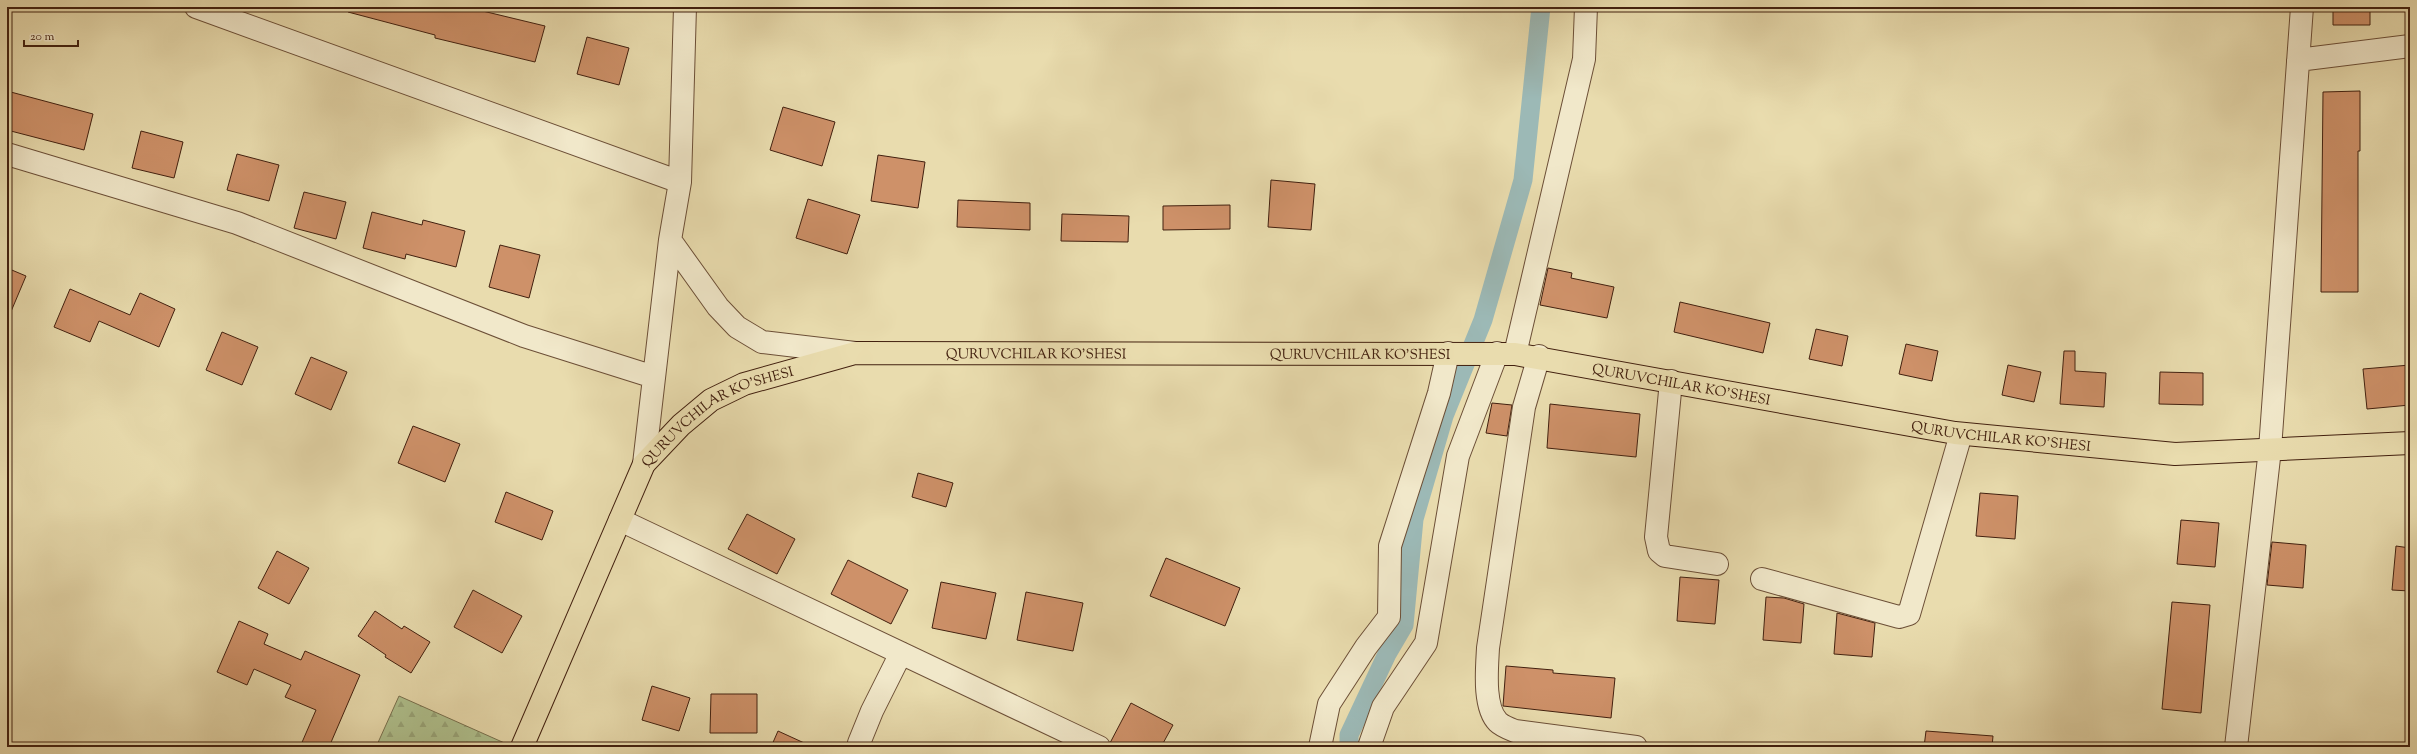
<svg xmlns="http://www.w3.org/2000/svg" width="2417" height="754" font-family="'Sorts Mill Goudy',serif">
<style>
.forest{fill:url(#forest-firs);stroke:#79714f}
.lines{fill:none;stroke-linecap:round;stroke-linejoin:round}
.canal{stroke:#9cb9b6;stroke-width:19}
.building{fill:#ce9169;stroke:#42200f}
.minor-casing{stroke:#6c4f37;stroke-width:24}
.major-casing{stroke:#42200f;stroke-width:24}
.minor{stroke:#f1e8ca;stroke-width:22}
.major{stroke:#e9dcae;stroke-width:22}
.labels{text-anchor:middle;stroke-width:4;stroke-linejoin:round;paint-order:stroke}
.street-label{font-size:14px;fill:#42200f;stroke:#f1e8ca}
</style>
<defs>
<pattern id="forest-firs" width="22" height="20" patternUnits="userSpaceOnUse"><rect width="22" height="20" fill="#b0c28f"/><path d="M5 1l3.5 6h-7zM16 11l3.5 6h-7z" fill="#99a67a"/></pattern>
</defs>
<rect width="100%" height="100%" fill="#e9dcae"/>
<filter id="stains"><feTurbulence type="fractalNoise" baseFrequency=".005" numOctaves="4"/><feColorMatrix values="0 0 0 0 .2 0 0 0 0 .09 0 0 0 0 .02 0 0 0 .5 -.17"/></filter>
<radialGradient id="worn" r=".72"><stop offset=".6" stop-color="#630" stop-opacity="0"/><stop offset="1" stop-color="#630" stop-opacity=".3"/></radialGradient>
<path class="forest" d="M 399,696 L 509,745 L 508,747 L 376,747 Z"/>
<g class="lines">
<path class="canal" d="M 1349,747 L 1349,735 L 1387,654 L 1404,625 L 1414,519 L 1444,416 L 1483,320 L 1523,180 L 1541,7"/>
</g>
<path class="building" d="M 349,7 L 466,7 L 545,26 L 535,62 L 435,38 L 435,35 L 348,12 Z
M 2333,7 L 2370,7 L 2370,25 L 2333,25 Z
M 587,37 L 629,48 L 619,85 L 577,74 Z
M 7,91 L 93,114 L 84,150 L 7,130 Z
M 2360,91 L 2360,151 L 2358,151 L 2358,292 L 2321,292 L 2323,92 Z
M 783,107 L 835,122 L 822,166 L 770,150 Z
M 141,131 L 183,142 L 174,178 L 132,168 Z
M 237,154 L 279,165 L 269,201 L 227,190 Z
M 878,155 L 925,162 L 918,208 L 871,201 Z
M 1271,180 L 1315,184 L 1311,230 L 1268,227 Z
M 304,192 L 346,202 L 336,239 L 294,228 Z
M 808,199 L 860,215 L 847,254 L 796,238 Z
M 958,200 L 1030,203 L 1030,230 L 957,227 Z
M 1230,205 L 1230,229 L 1163,230 L 1163,206 Z
M 372,212 L 422,225 L 423,220 L 465,231 L 456,267 L 406,254 L 405,259 L 363,248 Z
M 1062,214 L 1129,216 L 1128,242 L 1061,241 Z
M 500,245 L 540,255 L 529,298 L 489,287 Z
M 7,268 L 26,276 L 7,321 Z
M 1548,268 L 1572,273 L 1571,278 L 1614,287 L 1607,318 L 1540,305 Z
M 70,289 L 130,315 L 140,293 L 175,309 L 159,347 L 99,321 L 90,342 L 54,327 Z
M 1680,302 L 1770,323 L 1763,353 L 1674,332 Z
M 1816,329 L 1848,336 L 1842,366 L 1809,359 Z
M 222,332 L 258,347 L 242,385 L 206,370 Z
M 1906,344 L 1938,351 L 1932,381 L 1899,374 Z
M 2064,351 L 2075,351 L 2075,371 L 2106,373 L 2104,407 L 2060,404 Z
M 311,357 L 347,372 L 331,410 L 295,394 Z
M 2008,365 L 2041,372 L 2034,402 L 2002,395 Z
M 2410,365 L 2410,405 L 2367,409 L 2363,369 Z
M 2160,372 L 2203,373 L 2203,405 L 2159,404 Z
M 1492,403 L 1512,405 L 1507,436 L 1486,433 Z
M 1550,404 L 1640,414 L 1636,457 L 1547,448 Z
M 413,426 L 460,444 L 445,482 L 398,463 Z
M 918,473 L 953,483 L 946,507 L 912,497 Z
M 506,492 L 553,511 L 542,540 L 495,522 Z
M 1980,493 L 2018,496 L 2015,539 L 1976,536 Z
M 747,514 L 795,539 L 777,574 L 728,549 Z
M 2181,520 L 2219,523 L 2215,567 L 2177,564 Z
M 2272,542 L 2306,545 L 2303,588 L 2267,585 Z
M 2396,546 L 2410,548 L 2410,591 L 2392,590 Z
M 277,551 L 309,568 L 289,604 L 258,588 Z
M 1166,558 L 1240,588 L 1225,626 L 1150,596 Z
M 848,560 L 908,590 L 891,624 L 831,594 Z
M 1680,577 L 1719,580 L 1715,624 L 1677,621 Z
M 941,582 L 996,593 L 986,639 L 932,628 Z
M 473,590 L 522,616 L 502,653 L 454,627 Z
M 1026,592 L 1083,603 L 1073,651 L 1017,640 Z
M 1766,597 L 1784,598 L 1804,604 L 1801,643 L 1763,640 Z
M 2172,602 L 2210,605 L 2201,713 L 2162,709 Z
M 375,611 L 402,629 L 404,626 L 430,642 L 411,673 L 385,657 L 386,655 L 358,636 Z
M 1837,613 L 1875,623 L 1872,657 L 1834,654 Z
M 239,621 L 268,634 L 264,644 L 301,660 L 305,651 L 360,675 L 329,747 L 300,747 L 316,710 L 285,697 L 291,685 L 254,669 L 247,685 L 217,672 Z
M 1506,666 L 1553,670 L 1553,673 L 1615,678 L 1611,718 L 1503,706 Z
M 652,686 L 690,698 L 679,731 L 642,720 Z
M 711,694 L 757,694 L 757,733 L 710,733 Z
M 1131,703 L 1173,725 L 1161,747 L 1111,747 L 1110,743 Z
M 778,731 L 813,747 L 771,747 Z
M 1926,731 L 1993,736 L 1992,747 L 1924,747 Z"/>
<g class="lines">
<defs>
<path id="minor" d="M 196,7 L 680,182
M 2298,60 L 2410,46
M 7,154 L 237,223 L 524,336 L 654,377
M 670,240 L 718,307 L 737,327 L 762,342 L 855,353
M 1515,354 L 1584,59 L 1586,7
M 1539,356 L 1524,407 L 1488,648 C 1487,668 1483,707 1498,722 C 1502,726 1510,729 1515,731 L 1636,747
M 1671,381 L 1656,537 L 1659,551 L 1665,556 L 1717,564
M 644,464 L 670,240 L 680,182 L 685,7
M 620,520 L 1099,747
M 1762,579 L 1899,617 L 1909,614 L 1961,434
M 859,743 L 872,711 L 901,653
M 1320,747 L 1329,704 L 1366,647 L 1389,617 L 1390,546 L 1439,393 L 1448,353
M 1369,747 L 1383,707 L 1426,643 L 1458,456 L 1497,353
M 2236,747 L 2270,449 L 2302,7"/>
<g id="major">
<path id="s1" d="M 522,747 L 644,464 L 681,425 L 711,400 L 744,384 L 855,353 L 1515,354 L 1955,433 L 2175,454 L 2410,443"/>
</g>
</defs>
<use href="#minor" class="minor-casing"/>
<use href="#major" class="major-casing"/>
<use href="#minor" class="minor"/>
<use href="#major" class="major"/>
</g>
<g class="labels">
<g class="street-label">
<text dy="5" stroke="none"><textPath href="#s1" startOffset="734">QURUVCHILAR KO'SHESI</textPath></text>
<text dy="5" stroke="none"><textPath href="#s1" startOffset="1058">QURUVCHILAR KO'SHESI</textPath></text>
<text dy="5" stroke="none"><textPath href="#s1" startOffset="1382">QURUVCHILAR KO'SHESI</textPath></text>
<text dy="5" stroke="none"><textPath href="#s1" startOffset="398">QURUVCHILAR KO'SHESI</textPath></text>
<text dy="5" stroke="none"><textPath href="#s1" startOffset="1706">QURUVCHILAR KO'SHESI</textPath></text>
</g>
</g>
<rect width="2417" height="754" fill="none" stroke="#e9dcae" stroke-width="24"/>
<rect x="8" y="8" width="2401" height="738" fill="none" stroke="#42200f" stroke-width="2"/>
<rect x="12" y="12" width="2393" height="730" fill="none" stroke="#42200f"/>
<path d="M24 40v6h54v-6" fill="none" stroke="#42200f" stroke-width="2"/>
<text x="30" y="40" font-size="12" fill="#42200f" stroke="#f1e8ca" stroke-width="3" paint-order="stroke">20 m</text>
<rect width="100%" height="100%" filter="url(#stains)"/>
<rect width="100%" height="100%" fill="url(#worn)"/>
</svg>
